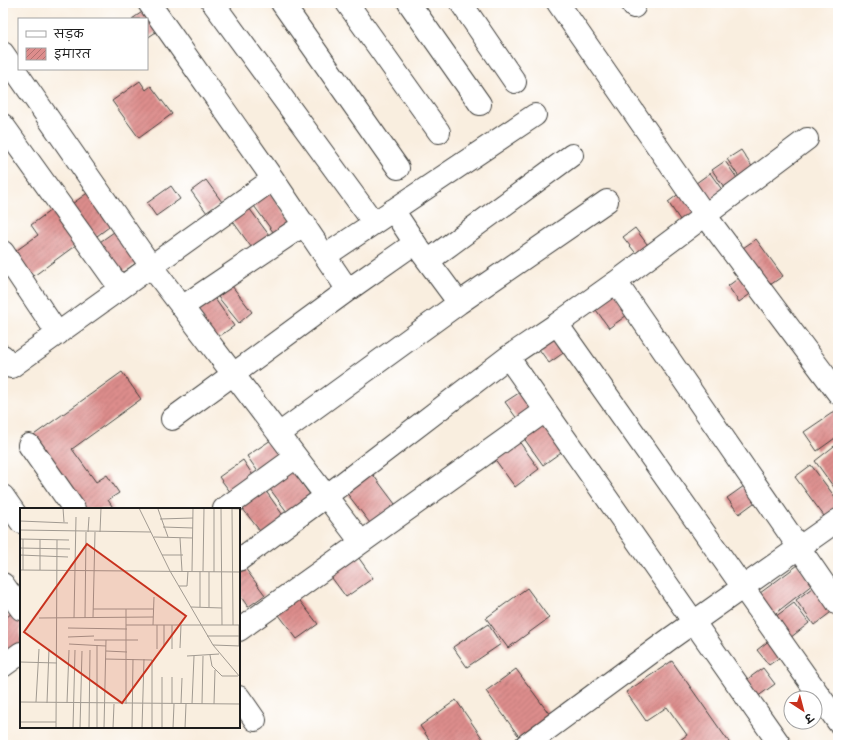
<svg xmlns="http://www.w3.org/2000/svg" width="841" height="748" font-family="Delius,'Playpen Sans Deva',sans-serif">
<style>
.building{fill:url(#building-hatch)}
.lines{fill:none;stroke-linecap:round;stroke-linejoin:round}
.minor-casing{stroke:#3d3c39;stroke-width:24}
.minor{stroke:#fff;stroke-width:22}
.inset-road{fill:none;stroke:#a19a91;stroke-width:1}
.view{fill:#c8321e;fill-opacity:0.15;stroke:#c8321e;stroke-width:2}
.inset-edge{fill:none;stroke:#1c1c1c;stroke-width:2}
</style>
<defs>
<pattern id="building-hatch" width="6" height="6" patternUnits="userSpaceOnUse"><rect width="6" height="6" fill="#dd8d8c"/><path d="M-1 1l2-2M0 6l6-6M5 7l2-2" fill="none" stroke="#b27272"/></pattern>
</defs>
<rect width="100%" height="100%" fill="#fff"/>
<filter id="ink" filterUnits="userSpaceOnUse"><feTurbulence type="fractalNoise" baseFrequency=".025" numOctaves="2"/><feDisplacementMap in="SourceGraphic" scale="8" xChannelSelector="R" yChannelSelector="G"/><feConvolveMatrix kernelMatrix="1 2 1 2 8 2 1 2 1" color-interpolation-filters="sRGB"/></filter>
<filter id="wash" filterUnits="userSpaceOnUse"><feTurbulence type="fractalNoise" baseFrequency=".012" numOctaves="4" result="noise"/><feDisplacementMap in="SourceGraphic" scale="16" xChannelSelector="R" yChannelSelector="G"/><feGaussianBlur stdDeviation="0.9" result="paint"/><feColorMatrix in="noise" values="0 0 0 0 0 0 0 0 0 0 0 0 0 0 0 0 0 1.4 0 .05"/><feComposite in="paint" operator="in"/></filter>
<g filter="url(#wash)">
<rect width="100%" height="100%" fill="#f9eedf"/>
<g id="blocks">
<path class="building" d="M 148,8 L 162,28 L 147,38 L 147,19 L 132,19 Z
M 140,81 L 146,90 L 151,86 L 172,114 L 139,138 L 112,101 Z
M 741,150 L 753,168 L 739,177 L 727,159 Z
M 725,161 L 737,178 L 724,187 L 712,170 Z
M 710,173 L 723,191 L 705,204 L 692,186 Z
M 206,180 L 222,202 L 207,213 L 191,191 Z
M 171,186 L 180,199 L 156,216 L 147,203 Z
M 266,187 L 293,224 L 276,236 L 249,199 Z
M 93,189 L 117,221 L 93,239 L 69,206 Z
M 684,190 L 699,211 L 682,223 L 668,202 Z
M 246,204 L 272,239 L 254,251 L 229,216 Z
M 55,207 L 80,242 L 31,278 L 13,253 L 38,235 L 31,225 Z
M 121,227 L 143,258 L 119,275 L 97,244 Z
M 635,228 L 650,248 L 638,256 L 623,237 Z
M 756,239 L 783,276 L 767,287 L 740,250 Z
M 744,274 L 756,290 L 739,302 L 728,286 Z
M 232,286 L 252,312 L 239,323 L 218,297 Z
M 614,292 L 630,313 L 609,328 L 594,307 Z
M 213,296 L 234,326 L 214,340 L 194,309 Z
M 556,331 L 569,349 L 549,363 L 536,345 Z
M 122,372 L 141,399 L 72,449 L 96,482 L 107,475 L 119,493 L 108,500 L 114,509 L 81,509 L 31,437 Z
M 522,391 L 537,411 L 520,423 L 505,402 Z
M 838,409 L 838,436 L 817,451 L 804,432 Z
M 543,422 L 564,450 L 543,465 L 523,437 Z
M 271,440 L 285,461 L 261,476 L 247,456 Z
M 518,440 L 539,469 L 515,487 L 494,458 Z
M 838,443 L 838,493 L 815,461 Z
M 243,460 L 254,477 L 231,493 L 219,477 Z
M 811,465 L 838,501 L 838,511 L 827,520 L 795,477 Z
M 291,468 L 313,499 L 290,516 L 267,485 Z
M 368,468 L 398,508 L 373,527 L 342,487 Z
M 751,481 L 762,497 L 739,514 L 727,498 Z
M 263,487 L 285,518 L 263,535 L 239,504 Z
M 356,554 L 373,578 L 346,597 L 329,574 Z
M 798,565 L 813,584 L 772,616 L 756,596 Z
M 245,568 L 265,595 L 248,607 L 239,594 L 239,572 Z
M 816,585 L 834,610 L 814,625 L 796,600 Z
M 527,588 L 549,618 L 508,648 L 486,618 Z
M 293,592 L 318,624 L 297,639 L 273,607 Z
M 794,603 L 809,623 L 790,638 L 775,617 Z
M 16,610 L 21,617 L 21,644 L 3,657 L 3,620 Z
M 488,624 L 501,644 L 467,667 L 453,647 Z
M 775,636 L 787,652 L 769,665 L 757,650 Z
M 672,661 L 731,745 L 673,745 L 687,735 L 667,707 L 646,721 L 626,692 Z
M 763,668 L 775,684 L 757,697 L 745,681 Z
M 516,669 L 553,719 L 523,742 L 486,691 Z
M 456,700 L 487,745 L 433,745 L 420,726 Z"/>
</g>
</g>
<g filter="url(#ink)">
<use href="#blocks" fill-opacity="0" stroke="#3d3c39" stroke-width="1"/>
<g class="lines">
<defs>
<path id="minor" d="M 149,3 L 273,179 L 348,290
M 213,3 L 374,223
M 282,3 L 398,168
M 347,3 L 439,132
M 409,3 L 480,104
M 461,3 L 515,82
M 558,3 L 705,215 L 838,393
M 631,3 L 634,7
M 3,53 L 151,266 L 361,542
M 3,125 L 120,288
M 393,210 L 419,249 L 459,303
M 3,252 L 58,334
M 325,256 L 535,115
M 428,261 L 572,155
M 616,282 L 838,604
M 182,307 L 305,224
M 557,324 L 838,722
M 3,356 L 11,367 L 273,179
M 508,357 L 780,745
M 172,419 L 348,290 L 415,243
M 279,434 L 459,303 L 607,201
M 29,445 L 74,509
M 3,496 L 21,522
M 224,509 L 296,457
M 239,560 L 325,497 L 508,357 L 557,324 L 616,282 L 807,139
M 3,584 L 21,609
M 239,630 L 545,411
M 3,666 L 21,653
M 239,697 L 255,720
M 526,745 L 671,638 L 838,520"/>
</defs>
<use href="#minor" class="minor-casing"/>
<use href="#minor" class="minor"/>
</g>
</g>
<g transform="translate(20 508)">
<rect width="220" height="220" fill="#f9eedf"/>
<path class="inset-road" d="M 43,0 L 44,14M 119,0 L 150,63 L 193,137 L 220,169M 121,0 L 147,0M 194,0 L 194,64M 197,0 L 220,1M 201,0 L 202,117M 212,0 L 213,117M 138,1 L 148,29M 140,11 L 173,10M 0,13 L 48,15M 143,19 L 173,20M 0,22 L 131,24M 68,24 L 69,9M 80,24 L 81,0M 134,29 L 173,30M 160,30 L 162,63M 0,31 L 49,32M 20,31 L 20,62M 0,40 L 50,41M 0,47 L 48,49M 142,47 L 163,47M 0,62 L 220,64M 3,62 L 3,31M 172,63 L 173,0M 183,63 L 184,0M 189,64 L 189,99M 159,78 L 167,78 L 168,63M 171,99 L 202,100M 180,99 L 180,63M 73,101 L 134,101M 106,101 L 106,196M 19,110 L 133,109M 54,110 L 56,9M 65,110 L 66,24M 73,110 L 75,24M 106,117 L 220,117M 133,117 L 134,89M 48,120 L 107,121M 187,128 L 219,128M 48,129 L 74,128M 74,132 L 118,132M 49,136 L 86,138M 193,137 L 220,138M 144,138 L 144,117M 219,138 L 219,117M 160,140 L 161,117M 137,141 L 137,117M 152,141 L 152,117M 86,143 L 107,144M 190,147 L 192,158 L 202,168 L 218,168M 167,148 L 199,146M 85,151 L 132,152 L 132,220M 0,154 L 37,155M 152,169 L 152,196M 0,194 L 220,196M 16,194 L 19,141M 27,195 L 29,141M 47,195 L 49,142M 161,196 L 162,170M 172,196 L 174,148M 182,196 L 183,148M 194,196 L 195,162M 0,214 L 36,214M 36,220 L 37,32M 53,220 L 55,142M 60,220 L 62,143M 69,220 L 70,142M 77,220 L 77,137M 84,220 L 86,132M 93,220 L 94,196M 112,220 L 113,151M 122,220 L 124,151M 142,220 L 142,169M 153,220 L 154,196M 165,220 L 166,196"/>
<path class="view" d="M 67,36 L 166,108 L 102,195 L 4,124 Z"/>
<rect width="220" height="220" class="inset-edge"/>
</g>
<rect width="841" height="748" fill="none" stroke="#fff" stroke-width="16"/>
<rect x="18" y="18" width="130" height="52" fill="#ffffff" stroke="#a4a4a4"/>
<rect x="26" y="31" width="20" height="6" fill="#ffffff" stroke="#a4a4a4"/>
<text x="54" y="38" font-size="12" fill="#1c1c1c">सड़क</text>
<rect x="26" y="48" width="20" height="12" fill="url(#building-hatch)" stroke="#a4a4a4"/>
<text x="54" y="58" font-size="12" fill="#1c1c1c">इमारत</text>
<g transform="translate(803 710) rotate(144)"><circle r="19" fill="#ffffff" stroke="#a4a4a4"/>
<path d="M0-3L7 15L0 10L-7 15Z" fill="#c8321e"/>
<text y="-6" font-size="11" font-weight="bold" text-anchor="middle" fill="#1c1c1c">उ</text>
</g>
</svg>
